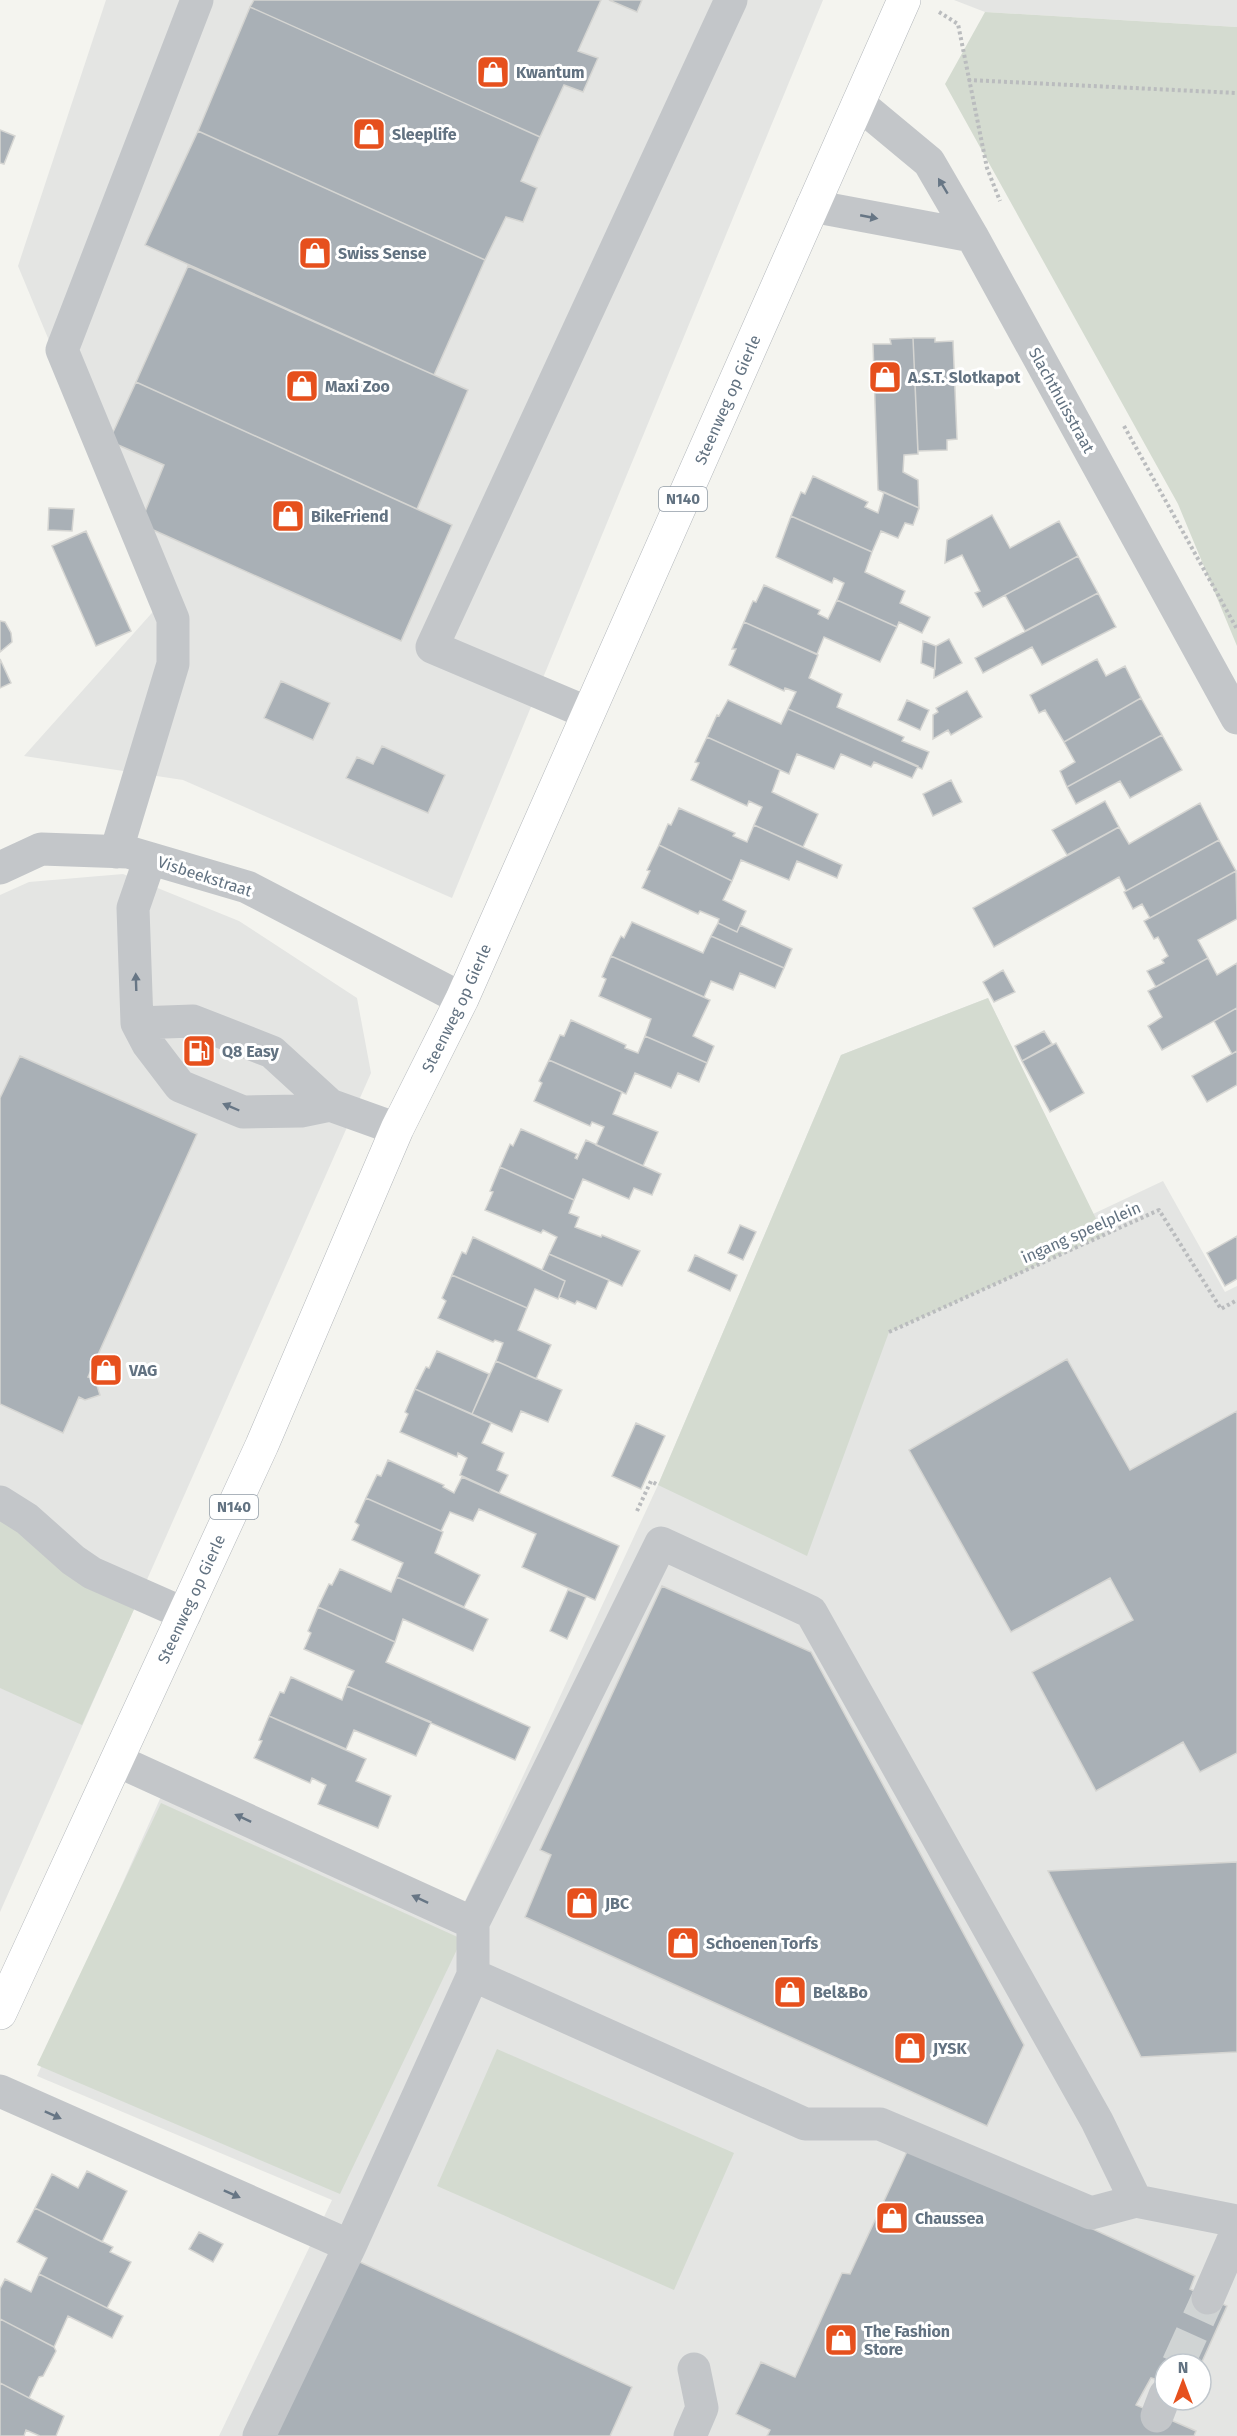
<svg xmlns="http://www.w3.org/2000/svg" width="1237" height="2436" font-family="'Fira Sans',sans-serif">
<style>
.built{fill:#e4e5e3;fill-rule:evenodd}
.green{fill:#d4dbd0}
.building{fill:#a9b0b6;stroke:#d5d5d2;stroke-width:1.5}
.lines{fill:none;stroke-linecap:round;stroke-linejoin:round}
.minor-tunnel{stroke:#d0d4d4;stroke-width:33;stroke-dasharray:33 16;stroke-linecap:butt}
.major-casing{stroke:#b3b7bb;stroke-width:34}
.path{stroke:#babcbe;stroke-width:4;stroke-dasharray:3 3;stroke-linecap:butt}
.minor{stroke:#c3c6c9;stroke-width:33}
.major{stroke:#fff;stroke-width:33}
.oneway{fill:#677685}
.labels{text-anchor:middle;stroke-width:6;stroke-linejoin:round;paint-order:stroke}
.shield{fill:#fff;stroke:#919ca7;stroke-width:1.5}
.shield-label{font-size:15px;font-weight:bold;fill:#627281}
.poi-label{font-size:16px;font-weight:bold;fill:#627281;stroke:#fff;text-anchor:start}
.street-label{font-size:16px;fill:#627281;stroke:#fff}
</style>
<rect width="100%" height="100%" fill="#f4f4ef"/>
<path class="built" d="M 106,0 L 823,0 L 452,898 L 183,780 L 24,756 L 159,605 L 18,266 Z
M 954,0 L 1237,0 L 1237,27 L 985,12 Z
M 123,874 L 239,921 L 357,998 L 371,1073 L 0,1912 L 0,895 L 29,882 Z
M 988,998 L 1093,1214 L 1163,1181 L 1225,1292 L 1237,1286 L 1237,2436 L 219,2436 L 332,2200 L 37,2076 L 163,1792 L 454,1925 L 658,1485 L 841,1055 ZM 1165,2364 L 1201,2364 L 1201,2400 L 1165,2400 Z"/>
<path class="green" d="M 985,12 L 1237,27 L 1237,646 L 1178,504 L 945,84 Z
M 988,998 L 1104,1235 L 889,1332 L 807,1556 L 658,1485 L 841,1055 Z
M 0,1517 L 136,1605 L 82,1725 L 0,1688 Z
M 161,1803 L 462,1939 L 340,2194 L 37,2065 Z
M 497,2049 L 734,2153 L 674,2290 L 437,2186 Z"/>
<path class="building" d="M 254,0 L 601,0 L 578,51 L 598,58 L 583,92 L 564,85 L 540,137 L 250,7 Z
M 609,0 L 642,0 L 637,12 Z
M 250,7 L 540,137 L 521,181 L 537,188 L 523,222 L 506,217 L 485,260 L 198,131 Z
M 0,130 L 15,136 L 4,164 L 0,163 Z
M 198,131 L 485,260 L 434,375 L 145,245 Z
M 188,266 L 468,390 L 417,509 L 136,382 Z
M 913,338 L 935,338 L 935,342 L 953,341 L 957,439 L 947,440 L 947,450 L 918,451 Z
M 913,338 L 918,454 L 904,455 L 903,472 L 918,480 L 919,508 L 878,490 L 873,344 L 891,344 L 890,339 Z
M 136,382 L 452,525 L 401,641 L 140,524 L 164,465 L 109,441 Z
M 813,476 L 868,502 L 865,507 L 878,513 L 884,492 L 919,508 L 913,525 L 905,523 L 898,538 L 881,531 L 872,552 L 791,516 L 801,492 L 805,494 Z
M 49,508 L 74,509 L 72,531 L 48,530 Z
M 992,515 L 1010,548 L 1059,521 L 1078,556 L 983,607 L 975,593 L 980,591 L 962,555 L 945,563 L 947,540 Z
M 791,516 L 872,552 L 865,572 L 905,591 L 900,603 L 930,617 L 922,633 L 899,622 L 897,627 L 837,600 L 844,583 L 834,578 L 832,583 L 776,557 Z
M 86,531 L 131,631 L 96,646 L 52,546 Z
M 1078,556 L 1098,593 L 1025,631 L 1005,595 Z
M 764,585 L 820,610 L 818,614 L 828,619 L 837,600 L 897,627 L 880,662 L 824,637 L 817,654 L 744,622 L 753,601 L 756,602 Z
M 1098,593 L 1116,627 L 1042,665 L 1032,647 L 983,673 L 975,658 Z
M 0,621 L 5,622 L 11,633 L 12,642 L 0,652 Z
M 744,622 L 818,655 L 809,678 L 842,694 L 837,707 L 904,737 L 902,741 L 929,752 L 922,769 L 788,709 L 796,692 L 785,688 L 784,691 L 729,665 L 736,649 L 732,649 Z
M 949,639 L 962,663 L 934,678 L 936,646 Z
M 923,641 L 936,646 L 935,669 L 921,663 Z
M 0,659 L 11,683 L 0,688 Z
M 1097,659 L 1106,676 L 1125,666 L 1141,698 L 1064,742 L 1045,710 L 1039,713 L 1030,695 Z
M 281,681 L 330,703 L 313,740 L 264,718 Z
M 967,691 L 982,717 L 951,735 L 948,730 L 933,739 L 933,715 L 938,712 L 936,708 Z
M 1141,698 L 1162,735 L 1067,787 L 1060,771 L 1075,762 L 1064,742 Z
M 728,700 L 781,724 L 788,709 L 918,766 L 912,778 L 874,762 L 871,767 L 841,754 L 834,769 L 797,754 L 789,774 L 707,737 L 717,715 L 719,716 Z
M 907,700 L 929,710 L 920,730 L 898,720 Z
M 1162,735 L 1182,770 L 1130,798 L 1120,781 L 1076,804 L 1067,787 Z
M 707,737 L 780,770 L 772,792 L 818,814 L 803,847 L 754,825 L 762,807 L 749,801 L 747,806 L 691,780 L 699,763 L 695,762 Z
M 382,746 L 445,775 L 428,813 L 346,778 L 357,757 L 373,764 Z
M 951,780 L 962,802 L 933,816 L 923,794 Z
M 1105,801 L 1119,827 L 1067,855 L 1052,830 Z
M 1200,803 L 1219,840 L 1126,891 L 1119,877 L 994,947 L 973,908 L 1119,827 L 1129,844 Z
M 679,808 L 735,833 L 733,836 L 747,842 L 754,825 L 842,865 L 837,878 L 797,861 L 789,880 L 741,860 L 732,881 L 659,845 L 668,824 L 671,825 Z
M 1219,840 L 1236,871 L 1150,918 L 1142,904 L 1133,909 L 1124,892 Z
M 659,845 L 732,881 L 723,900 L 746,911 L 737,932 L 718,923 L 719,919 L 700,911 L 698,914 L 642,888 L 650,871 L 647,870 Z
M 1236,871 L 1237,919 L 1198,940 L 1208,958 L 1156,987 L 1147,971 L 1164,963 L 1162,960 L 1168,956 L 1158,937 L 1154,939 L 1144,921 Z
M 632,922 L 703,953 L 711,936 L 784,968 L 775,988 L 740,973 L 733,990 L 711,981 L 704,997 L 611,956 L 621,936 L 624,938 Z
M 718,923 L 737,932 L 740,925 L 792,949 L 784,968 L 711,936 Z
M 611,956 L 710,1000 L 693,1036 L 714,1046 L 707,1063 L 645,1036 L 651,1019 L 599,996 L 606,979 L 602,977 Z
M 1208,958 L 1217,975 L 1237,963 L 1237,1008 L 1162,1050 L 1148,1026 L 1162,1017 L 1148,991 Z
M 1003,970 L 1015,992 L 994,1002 L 983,982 Z
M 1237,1008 L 1237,1051 L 1232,1054 L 1214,1021 Z
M 571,1020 L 626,1045 L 625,1048 L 638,1053 L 645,1036 L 707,1063 L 699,1082 L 678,1073 L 671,1088 L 635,1073 L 626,1094 L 549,1060 L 560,1035 L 564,1036 Z
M 1044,1031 L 1052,1044 L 1022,1061 L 1015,1046 Z
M 1056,1043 L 1084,1093 L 1050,1112 L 1022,1061 Z
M 1237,1051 L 1237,1085 L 1207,1102 L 1192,1076 Z
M 20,1056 L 197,1134 L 88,1377 L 95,1379 L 100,1395 L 85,1400 L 79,1397 L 63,1433 L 0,1404 L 0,1098 Z
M 549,1060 L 622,1092 L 613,1114 L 658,1132 L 643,1166 L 596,1145 L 604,1127 L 592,1122 L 590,1126 L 534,1101 L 542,1083 L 539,1081 Z
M 521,1129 L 577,1154 L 575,1158 L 577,1159 L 586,1140 L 661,1174 L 652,1195 L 634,1188 L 629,1199 L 583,1179 L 574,1200 L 500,1167 L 510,1144 L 513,1146 Z
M 500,1167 L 574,1200 L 569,1213 L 579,1217 L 575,1227 L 601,1237 L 602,1235 L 640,1251 L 622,1286 L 549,1254 L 557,1237 L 543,1230 L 541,1233 L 485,1210 L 493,1192 L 490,1191 Z
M 740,1225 L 756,1232 L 743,1260 L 728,1253 Z
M 1237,1236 L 1237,1279 L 1225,1286 L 1207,1253 Z
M 473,1237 L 565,1281 L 558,1299 L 535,1289 L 527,1308 L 452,1275 L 462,1252 L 466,1254 Z
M 549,1254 L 609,1280 L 596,1309 L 577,1301 L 575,1304 L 559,1297 L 565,1281 L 542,1270 Z
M 695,1255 L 737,1275 L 730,1291 L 688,1271 Z
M 452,1275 L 527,1308 L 518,1330 L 551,1345 L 536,1379 L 496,1361 L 503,1343 L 495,1340 L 493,1342 L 438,1318 L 446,1301 L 442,1298 Z
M 437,1351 L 489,1374 L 472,1414 L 415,1389 L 426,1367 L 429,1368 Z
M 1067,1359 L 1130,1470 L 1237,1411 L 1237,1753 L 1200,1772 L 1183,1742 L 1096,1791 L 1032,1672 L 1133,1620 L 1110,1578 L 1011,1632 L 909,1450 Z
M 496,1361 L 562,1390 L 548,1422 L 521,1411 L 512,1432 L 472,1414 Z
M 415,1389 L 491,1423 L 482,1443 L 504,1453 L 497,1470 L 508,1475 L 499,1493 L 460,1475 L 467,1458 L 458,1453 L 457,1457 L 400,1432 L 408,1414 L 405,1412 Z
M 636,1423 L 665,1436 L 641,1489 L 612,1476 Z
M 388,1460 L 444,1485 L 443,1487 L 454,1493 L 462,1477 L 619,1546 L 595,1600 L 522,1567 L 536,1534 L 479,1509 L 473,1521 L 450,1512 L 441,1531 L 366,1498 L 377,1475 L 381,1476 Z
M 366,1498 L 443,1532 L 435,1553 L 480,1575 L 464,1607 L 397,1577 L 403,1563 L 352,1540 L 359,1525 L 355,1522 Z
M 340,1569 L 391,1592 L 397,1577 L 488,1619 L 473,1651 L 403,1619 L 395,1642 L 318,1607 L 329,1584 L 332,1585 Z
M 662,1586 L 811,1652 L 1024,2045 L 987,2126 L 525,1917 L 551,1855 L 540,1850 Z
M 568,1590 L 586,1597 L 567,1639 L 550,1631 Z
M 318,1607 L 395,1642 L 386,1662 L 530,1727 L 515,1760 L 347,1686 L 354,1671 L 304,1649 L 311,1633 L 308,1631 Z
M 291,1677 L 342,1700 L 347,1686 L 431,1722 L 416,1756 L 354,1730 L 346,1749 L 269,1716 L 280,1692 L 284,1693 Z
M 269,1716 L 366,1759 L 356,1781 L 391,1796 L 378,1828 L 318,1804 L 326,1785 L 312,1778 L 310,1783 L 254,1758 L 262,1741 L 259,1740 Z
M 1237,1862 L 1237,2052 L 1141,2057 L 1048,1871 Z
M 910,2145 L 1195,2276 L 1190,2289 L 1227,2306 L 1201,2364 L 1165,2364 L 1165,2382 L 1151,2378 L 1136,2405 L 1196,2431 L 1194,2436 L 767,2436 L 770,2430 L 736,2414 L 761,2362 L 795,2377 L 842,2273 L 850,2274 Z
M 87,2171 L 127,2191 L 102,2242 L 35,2208 L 52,2174 L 78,2188 Z
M 35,2208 L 113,2247 L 110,2252 L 131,2262 L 107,2308 L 39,2274 L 47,2258 L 17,2242 Z
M 199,2232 L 223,2244 L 213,2262 L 189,2249 Z
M 349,2257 L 632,2387 L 610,2436 L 275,2436 Z
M 39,2274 L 123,2316 L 112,2338 L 68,2316 L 54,2347 L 0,2319 L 0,2289 L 5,2279 L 31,2292 Z
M 0,2319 L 54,2347 L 56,2351 L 43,2376 L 39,2377 L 29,2398 L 0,2383 Z
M 0,2383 L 64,2416 L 56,2436 L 40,2436 L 26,2430 L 24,2436 L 0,2436 Z"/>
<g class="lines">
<path class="minor-tunnel" d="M 1178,2364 L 1208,2298"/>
<defs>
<g id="major">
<path id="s1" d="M 0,2013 L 262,1445 L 397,1129 L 462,999 L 904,0"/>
</g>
</defs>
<use href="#major" class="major-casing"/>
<path class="path" d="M 939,12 L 958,24 L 987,168 L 1000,201
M 968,80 L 1237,93
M 1124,426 L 1237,629
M 889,1332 L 1159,1210 L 1221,1309 L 1237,1300
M 637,1511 L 651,1481 L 658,1485"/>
<path class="minor" d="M 858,103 L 929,162 L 972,236 L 1237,718
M 812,206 L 972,236
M 588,713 L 432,647 L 731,0
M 116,852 L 173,664 L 173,619 L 62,350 L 197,0
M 150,859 L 133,908 L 137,1023 L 193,1021 L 272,1052 L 330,1105 L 397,1129
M 0,868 L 41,849 L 128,852 L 247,887 L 462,999
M 137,1023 L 148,1044 L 180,1086 L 243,1112 L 301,1111 L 330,1105
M 0,1502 L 27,1519 L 73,1560 L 92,1573 L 185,1614
M 118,1761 L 473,1923
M 473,1975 L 805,2124 L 880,2124 L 1091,2213 L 1136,2201 L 1237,2221
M 0,2091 L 350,2246
M 1208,2298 L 1237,2231
M 1157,2416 L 1165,2395
M 259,2436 L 350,2246 L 473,1975 L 473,1923 L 661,1543 L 811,1612 L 1097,2121 L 1136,2201
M 690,2436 L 702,2408 L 694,2369"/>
<use href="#major" class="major"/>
</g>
<defs><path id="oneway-solid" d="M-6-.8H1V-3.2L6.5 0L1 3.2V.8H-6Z" transform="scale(1.5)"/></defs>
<g class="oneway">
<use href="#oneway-solid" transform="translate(943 186) rotate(-121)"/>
<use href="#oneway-solid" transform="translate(869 217) rotate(11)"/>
<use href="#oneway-solid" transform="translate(136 982) rotate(-92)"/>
<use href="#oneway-solid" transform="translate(231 1107) rotate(-157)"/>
<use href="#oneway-solid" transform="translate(243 1818) rotate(-155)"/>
<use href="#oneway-solid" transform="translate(420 1899) rotate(-155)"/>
<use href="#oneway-solid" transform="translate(53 2115) rotate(24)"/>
<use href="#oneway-solid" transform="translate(232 2194) rotate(24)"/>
</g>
<defs>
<symbol id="shop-square" viewBox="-11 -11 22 22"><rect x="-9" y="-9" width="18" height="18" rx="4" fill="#e6501d" stroke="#fff"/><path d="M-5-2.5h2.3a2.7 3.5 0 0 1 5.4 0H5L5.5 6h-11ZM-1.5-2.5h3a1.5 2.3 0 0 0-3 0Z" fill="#fff"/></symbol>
<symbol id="fuel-square" viewBox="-11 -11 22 22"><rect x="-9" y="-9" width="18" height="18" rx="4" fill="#e6501d" stroke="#fff"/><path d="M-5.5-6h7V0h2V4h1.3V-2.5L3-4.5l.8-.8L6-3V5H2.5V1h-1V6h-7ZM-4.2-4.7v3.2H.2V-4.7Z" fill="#fff"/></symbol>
</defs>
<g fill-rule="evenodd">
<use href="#shop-square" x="474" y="53" width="38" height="38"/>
<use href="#shop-square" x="350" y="115" width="38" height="38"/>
<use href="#shop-square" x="296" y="234" width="38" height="38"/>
<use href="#shop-square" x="866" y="358" width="38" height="38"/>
<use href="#shop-square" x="283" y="367" width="38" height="38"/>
<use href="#shop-square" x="269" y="497" width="38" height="38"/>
<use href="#fuel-square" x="180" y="1032" width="38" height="38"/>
<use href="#shop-square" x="87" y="1351" width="38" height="38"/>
<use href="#shop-square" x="563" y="1884" width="38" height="38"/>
<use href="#shop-square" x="664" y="1924" width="38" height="38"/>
<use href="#shop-square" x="771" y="1973" width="38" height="38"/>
<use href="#shop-square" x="891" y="2029" width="38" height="38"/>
<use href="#shop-square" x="873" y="2199" width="38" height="38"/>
<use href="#shop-square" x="822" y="2321" width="38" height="38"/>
</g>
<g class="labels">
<g class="shield">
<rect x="659" y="487" width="48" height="24" rx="4.5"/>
<rect x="210" y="1495" width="48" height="24" rx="4.5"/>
</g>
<g class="shield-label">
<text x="683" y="504">N140</text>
<text x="234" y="1512">N140</text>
</g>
<g class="poi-label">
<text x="516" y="78">Kwantum</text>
<text x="392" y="140">Sleeplife</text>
<text x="338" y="259">Swiss Sense</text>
<text x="908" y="383">A.S.T. Slotkapot</text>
<text x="325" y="392">Maxi Zoo</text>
<text x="311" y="522">BikeFriend</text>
<text x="222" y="1057">Q8 Easy</text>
<text x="129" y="1376">VAG</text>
<text x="605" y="1909">JBC</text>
<text x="706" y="1949">Schoenen Torfs</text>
<text x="813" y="1998">Bel&amp;Bo</text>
<text x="933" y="2054">JYSK</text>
<text x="915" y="2224">Chaussea</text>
<text x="864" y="2337">The Fashion<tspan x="864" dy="18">Store</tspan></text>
</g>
<g class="street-label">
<text dy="6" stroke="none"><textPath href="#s1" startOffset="1770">Steenweg op Gierle</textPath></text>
<text transform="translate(1062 400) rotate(61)" y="6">Slachthuisstraat</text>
<text transform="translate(205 876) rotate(18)" y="6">Visbeekstraat</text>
<text dy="6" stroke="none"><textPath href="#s1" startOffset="1104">Steenweg op Gierle</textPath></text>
<text transform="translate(1081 1232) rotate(-24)" y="6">ingang speelplein</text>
<text dy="6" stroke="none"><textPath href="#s1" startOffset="456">Steenweg op Gierle</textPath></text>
</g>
</g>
<g transform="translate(1183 2382)"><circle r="28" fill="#ffffff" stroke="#c0c7cd" stroke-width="1.5"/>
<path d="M0-4.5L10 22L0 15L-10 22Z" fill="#e6501d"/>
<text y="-9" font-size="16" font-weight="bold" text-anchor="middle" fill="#627281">N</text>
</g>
</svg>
